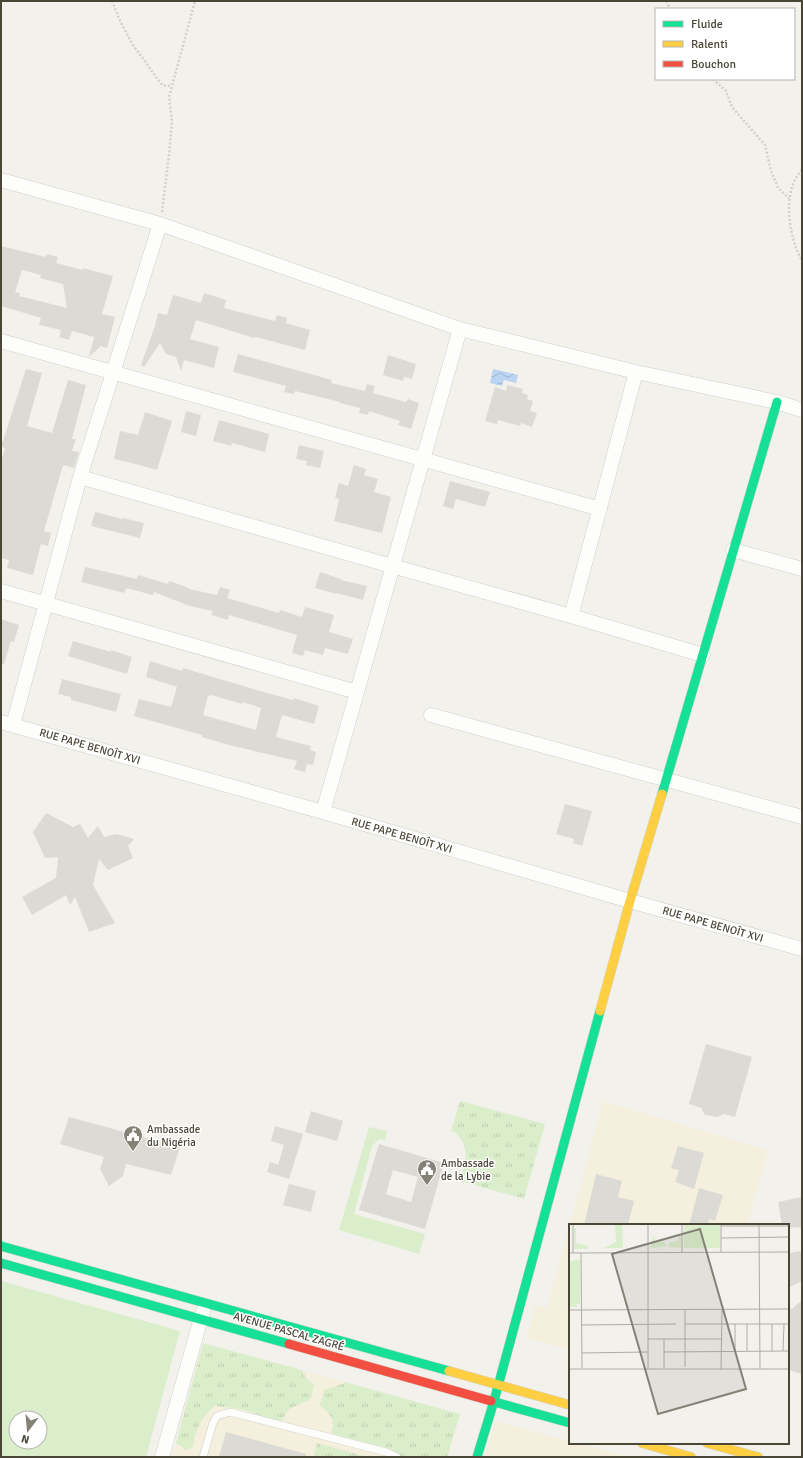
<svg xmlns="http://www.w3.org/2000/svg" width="803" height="1458" font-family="Signika,sans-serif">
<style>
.commercial{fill:#f5efde}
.grass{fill:#dbeecb;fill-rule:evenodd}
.park{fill:url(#park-tufts)}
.water{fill:url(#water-waves)}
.building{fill:#dcdad4;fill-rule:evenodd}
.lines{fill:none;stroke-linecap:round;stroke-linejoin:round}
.lane-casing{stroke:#d0cfc9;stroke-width:8}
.street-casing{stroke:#d0cfc9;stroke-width:15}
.fast-casing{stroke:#d2d0c2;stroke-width:10}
.slow-casing{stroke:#d2d0c2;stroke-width:10}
.jam-casing{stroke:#d2d0c2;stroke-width:10}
.path{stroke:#d2d1ca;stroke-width:2.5;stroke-dasharray:2 2;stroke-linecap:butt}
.lane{stroke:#fdfdfc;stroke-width:7}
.street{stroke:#fdfdfc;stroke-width:14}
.fast{stroke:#16e098;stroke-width:9}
.slow{stroke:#ffcf43;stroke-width:9}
.jam{stroke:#f24e42;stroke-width:9}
.labels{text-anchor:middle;stroke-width:3;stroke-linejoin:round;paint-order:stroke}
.street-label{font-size:11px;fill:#494537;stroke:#fff}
.poi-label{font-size:11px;fill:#494537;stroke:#fff;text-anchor:start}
.inset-road{fill:none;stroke:#aeaca4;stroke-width:1}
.view{fill:#848176;fill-opacity:0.15;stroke:#848176;stroke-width:2}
.inset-edge{fill:none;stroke:#494537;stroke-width:2}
</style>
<defs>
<pattern id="park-tufts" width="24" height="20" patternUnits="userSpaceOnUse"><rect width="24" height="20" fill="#dbeecb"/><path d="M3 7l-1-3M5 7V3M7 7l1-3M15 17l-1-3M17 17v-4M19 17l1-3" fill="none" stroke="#bdcdaf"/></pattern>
<pattern id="water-waves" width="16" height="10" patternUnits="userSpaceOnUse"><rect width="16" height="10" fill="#bad4f2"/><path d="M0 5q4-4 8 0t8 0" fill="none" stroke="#a1b7d0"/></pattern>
</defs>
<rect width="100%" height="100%" fill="#f2f1ec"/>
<path class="commercial" d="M 603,1101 L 768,1150 L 747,1225 L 570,1225 L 570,1350 L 527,1338 L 535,1305 L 547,1308 Z
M 203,1343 L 460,1414 L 448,1457 L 172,1457 Z
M 495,1421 L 570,1441 L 570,1443 L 577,1443 L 629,1457 L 485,1457 Z"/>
<path class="grass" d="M 369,1127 L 387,1131 L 385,1140 L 379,1139 L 372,1146 L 354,1214 L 425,1234 L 419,1254 L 339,1230 Z
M 1,1281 L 180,1331 L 146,1457 L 1,1457 ZM 16,1418 L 40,1418 L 40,1442 L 16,1442 Z"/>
<path class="park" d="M 460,1101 L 545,1124 L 524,1199 L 460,1181 C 464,1166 471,1149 458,1136 C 456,1133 455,1132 451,1131 Z
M 203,1343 L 302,1370 L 306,1378 L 314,1385 L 311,1399 L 289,1409 L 281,1422 L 241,1409 L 215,1406 C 202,1416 195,1430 193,1447 L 186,1450 L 176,1443 Z
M 345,1382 L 460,1414 L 447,1457 L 397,1457 L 388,1451 L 331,1433 C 336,1419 330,1414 320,1405 L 324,1390 C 332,1387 337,1387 345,1382 Z
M 317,1443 L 368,1457 L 318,1457 L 314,1456 Z"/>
<path class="water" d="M 493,369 L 518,375 L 516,383 L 504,380 L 502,386 L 490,383 Z"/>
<path class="building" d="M 1,246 L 46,257 L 47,254 L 58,257 L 56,263 L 83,270 L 83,268 L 113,276 L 102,314 L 115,317 L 107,348 L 101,346 L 89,357 L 94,337 L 72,331 L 69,340 L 59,337 L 61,330 L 39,325 L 41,318 L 1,306 ZM 22,270 L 41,275 L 40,278 L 63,284 L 67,308 L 19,296 L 20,293 L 15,292 Z
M 204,293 L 226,300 L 224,308 L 275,321 L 277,315 L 287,318 L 286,323 L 310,330 L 305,350 L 256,337 L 254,338 L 196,320 L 190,339 L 219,347 L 214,368 L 184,360 L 181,371 L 176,357 L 166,354 L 160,343 L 144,367 L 141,365 L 155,326 L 158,313 L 167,315 L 173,295 L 201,303 Z
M 238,354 L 332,380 L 331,383 L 365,391 L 367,384 L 375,386 L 373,393 L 406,402 L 408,399 L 419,403 L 411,429 L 398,425 L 400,421 L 369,411 L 368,415 L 359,413 L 360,408 L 340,403 L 340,402 L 295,391 L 294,394 L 284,392 L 286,386 L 233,372 Z
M 388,355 L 416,364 L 412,379 L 404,377 L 403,381 L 383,375 Z
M 26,369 L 42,373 L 27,426 L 52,433 L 68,380 L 86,385 L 72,439 L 76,439 L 72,451 L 79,452 L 74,468 L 63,465 L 44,531 L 51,533 L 48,546 L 41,544 L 33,575 L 7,568 L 9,560 L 1,558 L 1,462 L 5,448 L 1,447 Z
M 507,385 L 523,389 L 522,393 L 528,395 L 527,399 L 533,401 L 530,411 L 537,413 L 532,427 L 521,423 L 520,426 L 498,420 L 497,424 L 485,421 L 495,387 L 506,391 Z
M 186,411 L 201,415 L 196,436 L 181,432 Z
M 145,412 L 172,421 L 157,470 L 128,462 L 114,459 L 120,431 L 138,435 Z
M 219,420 L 269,434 L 265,452 L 232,443 L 231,446 L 213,441 Z
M 299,445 L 324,451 L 320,468 L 306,465 L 307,461 L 296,459 Z
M 354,465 L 366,469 L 364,475 L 378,479 L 374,492 L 391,497 L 382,533 L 334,521 L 339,499 L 335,498 L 339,483 L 348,486 Z
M 450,481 L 490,492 L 485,507 L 456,499 L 453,509 L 443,506 Z
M 95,512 L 122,519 L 123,518 L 144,523 L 140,538 L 91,526 Z
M 85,567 L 137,579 L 138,575 L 168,584 L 169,581 L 189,588 L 189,589 L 217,595 L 220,587 L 230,590 L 227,598 L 279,613 L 280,610 L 302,617 L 305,607 L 334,615 L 329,632 L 353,639 L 348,654 L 325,648 L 323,655 L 305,650 L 303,656 L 292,653 L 297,635 L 229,615 L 228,620 L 211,615 L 213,611 L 190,606 L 154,592 L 153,595 L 126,588 L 124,593 L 81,582 Z
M 320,572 L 341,579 L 341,580 L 367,586 L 363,600 L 336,593 L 336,594 L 315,588 Z
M 1,619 L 19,625 L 14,642 L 11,641 L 4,664 L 1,664 Z
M 73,641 L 111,652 L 111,650 L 132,657 L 127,674 L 68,656 Z
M 150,661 L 182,671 L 183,668 L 260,691 L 293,700 L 294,698 L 319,706 L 314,724 L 282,715 L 276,737 L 311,746 L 310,750 L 316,752 L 313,765 L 307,764 L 305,772 L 294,769 L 297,761 L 229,745 L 202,737 L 202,735 L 134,716 L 139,699 L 171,707 L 177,687 L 146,677 ZM 211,695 L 242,704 L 243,702 L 261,708 L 256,730 L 203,715 L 208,696 Z
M 62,679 L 121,694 L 116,712 L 71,700 L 71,697 L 58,694 Z
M 565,804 L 592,811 L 582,846 L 573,843 L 574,839 L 556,834 Z
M 46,813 L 73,827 L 80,824 L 88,838 L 98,826 L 104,837 L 117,834 L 134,839 L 128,846 L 133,858 L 108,870 L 99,859 L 93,885 L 115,923 L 89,932 L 75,897 L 70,905 L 66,895 L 32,915 L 22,897 L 56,878 L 58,857 L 45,858 L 33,832 Z
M 706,1044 L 752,1057 L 735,1117 L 724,1114 L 717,1117 L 705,1115 L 701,1108 L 689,1104 Z
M 311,1111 L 343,1121 L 337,1141 L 305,1132 Z
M 69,1117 L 180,1147 L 171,1175 L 126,1164 L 123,1176 L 109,1186 L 100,1169 L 104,1157 L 60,1144 Z
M 275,1126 L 303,1134 L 289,1179 L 267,1172 L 270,1162 L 278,1165 L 284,1145 L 271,1141 Z
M 379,1144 L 444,1163 L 425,1229 L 359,1210 ZM 393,1170 L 418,1177 L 411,1202 L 386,1194 Z
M 678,1146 L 704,1153 L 694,1189 L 675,1182 L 679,1170 L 671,1168 Z
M 596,1174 L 622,1181 L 618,1197 L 634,1201 L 628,1225 L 584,1225 Z
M 289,1184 L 316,1191 L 311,1212 L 283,1205 Z
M 699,1188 L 723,1195 L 715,1221 L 709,1219 L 708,1225 L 689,1225 Z
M 802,1197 L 802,1227 L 788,1228 L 788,1225 L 782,1225 L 778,1202 Z
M 802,1251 L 802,1281 L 788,1288 L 788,1254 L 794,1252 Z
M 802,1300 L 802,1374 L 792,1371 L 788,1369 L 788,1308 L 792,1309 Z
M 226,1432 L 306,1454 L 306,1457 L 219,1457 Z"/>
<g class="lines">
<defs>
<path id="lane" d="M 203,1457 L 213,1423 L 217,1416 L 230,1412 L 386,1452 L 397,1457"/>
<path id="street" d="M 1,180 L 160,224 L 460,329 L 636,372 L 777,402 L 802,410
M 1,341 L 600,509
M 80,477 L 392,566 L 571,616 L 703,655
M 733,550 L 802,569
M 1,591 L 357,692
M 571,616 L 636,372
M 431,715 L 802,817
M 1,722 L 323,812 L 630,901 L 802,949
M 13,725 L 80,477 L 160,224
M 323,812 L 460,329
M 162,1457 L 203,1311"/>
<path id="fast" d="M 662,794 L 777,402
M 1,1246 L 449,1371
M 1,1263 L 289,1344
M 491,1401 L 570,1423
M 477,1457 L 494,1401 L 600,1011"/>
<path id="slow" d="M 600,1011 L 630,901 L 662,794
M 449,1371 L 570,1405
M 642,1443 L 691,1457
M 707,1443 L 758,1457"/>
<path id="jam" d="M 289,1344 L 491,1401"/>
</defs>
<use href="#lane" class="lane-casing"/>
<use href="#street" class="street-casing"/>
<use href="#fast" class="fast-casing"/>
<use href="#slow" class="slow-casing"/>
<use href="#jam" class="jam-casing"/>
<path class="path" d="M 112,1 L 121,23 L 133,45 L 162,85 L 171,86
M 666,1 L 670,9
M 713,79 L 726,91 L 732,107 L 765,145 L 771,171 L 778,188 L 789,198
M 802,170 C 781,191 789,238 802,261
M 162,212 L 169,155 L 172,121 L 169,97 L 195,1"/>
<use href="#lane" class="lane"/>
<use href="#street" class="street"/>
<use href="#fast" class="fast"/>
<use href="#slow" class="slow"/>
<use href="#jam" class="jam"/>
</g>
<defs>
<symbol id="civic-pin" viewBox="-11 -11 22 30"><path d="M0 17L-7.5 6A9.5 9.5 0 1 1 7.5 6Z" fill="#848176" stroke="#fff"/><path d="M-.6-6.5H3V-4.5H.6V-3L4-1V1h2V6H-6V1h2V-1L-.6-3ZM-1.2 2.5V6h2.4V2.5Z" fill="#fff"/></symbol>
</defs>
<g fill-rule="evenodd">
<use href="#civic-pin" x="122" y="1124" width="22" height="30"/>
<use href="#civic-pin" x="416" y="1158" width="22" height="30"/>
</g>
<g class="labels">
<g class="street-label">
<text transform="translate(90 746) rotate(16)" y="4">RUE PAPE BENOÎT XVI</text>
<text transform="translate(402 835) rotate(16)" y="4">RUE PAPE BENOÎT XVI</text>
<text transform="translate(713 924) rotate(16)" y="4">RUE PAPE BENOÎT XVI</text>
<text transform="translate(289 1331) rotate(16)" y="4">AVENUE PASCAL ZAGRÉ</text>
</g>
<g class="poi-label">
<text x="147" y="1133">Ambassade<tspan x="147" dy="13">du Nigéria</tspan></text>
<text x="441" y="1167">Ambassade<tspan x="441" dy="13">de la Lybie</tspan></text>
</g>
</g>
<g transform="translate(569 1224)">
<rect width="220" height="220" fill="#f2f1ec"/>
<path d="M 115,1 L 151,1 L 151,24 L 115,24 Z" fill="#dbeecb"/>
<path d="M 8,35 L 11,37 L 11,80 L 8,80 L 8,83 L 0,83 L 0,38 Z" fill="#dbeecb"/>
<path d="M 46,1 L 53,1 L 54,24 L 35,24 L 47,18 ZM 5,4 L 7,4 L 7,19 L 19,22 L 18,25 L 5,25 ZM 84,11 L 87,17 L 95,18 L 98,22 L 82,24 ZM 110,12 L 112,12 L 112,24 L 99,23 L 101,18 L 109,17 Z" fill="#dbeecb"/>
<path class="inset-road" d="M 4,1 L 4,29M 113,1 L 113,28M 152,1 L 152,28M 190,1 L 191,145M 152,2 L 220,2M 152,14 L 220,13M 0,29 L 220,28M 12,29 L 13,144M 0,86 L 220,85M 116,86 L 116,143M 116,100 L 220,100M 166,100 L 166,128M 178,100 L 178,127M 203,100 L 203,127M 13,101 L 107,100M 79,115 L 153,115M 95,115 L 95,144M 214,127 L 215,100M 95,128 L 220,127M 13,129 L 79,128M 0,145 L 220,145M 79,145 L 79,1M 152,145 L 153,86"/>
<path class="view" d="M 131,5 L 177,165 L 89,190 L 43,30 Z"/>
<rect width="220" height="220" class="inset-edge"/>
</g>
<rect width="803" height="1458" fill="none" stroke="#494537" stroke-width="4"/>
<rect x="655" y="8" width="140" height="72" fill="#ffffff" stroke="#b6b5af"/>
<rect x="663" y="21" width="20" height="6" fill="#16e098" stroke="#b6b5af"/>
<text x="691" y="28" font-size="12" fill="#494537">Fluide</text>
<rect x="663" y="41" width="20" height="6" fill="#ffcf43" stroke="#b6b5af"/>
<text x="691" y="48" font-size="12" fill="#494537">Ralenti</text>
<rect x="663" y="61" width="20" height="6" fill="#f24e42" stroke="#b6b5af"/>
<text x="691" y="68" font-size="12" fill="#494537">Bouchon</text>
<g transform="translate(28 1430) rotate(196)"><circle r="19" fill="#ffffff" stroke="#b6b5af"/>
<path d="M0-3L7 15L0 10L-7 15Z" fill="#848176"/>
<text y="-6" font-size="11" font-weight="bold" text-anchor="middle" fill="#494537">N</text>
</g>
</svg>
